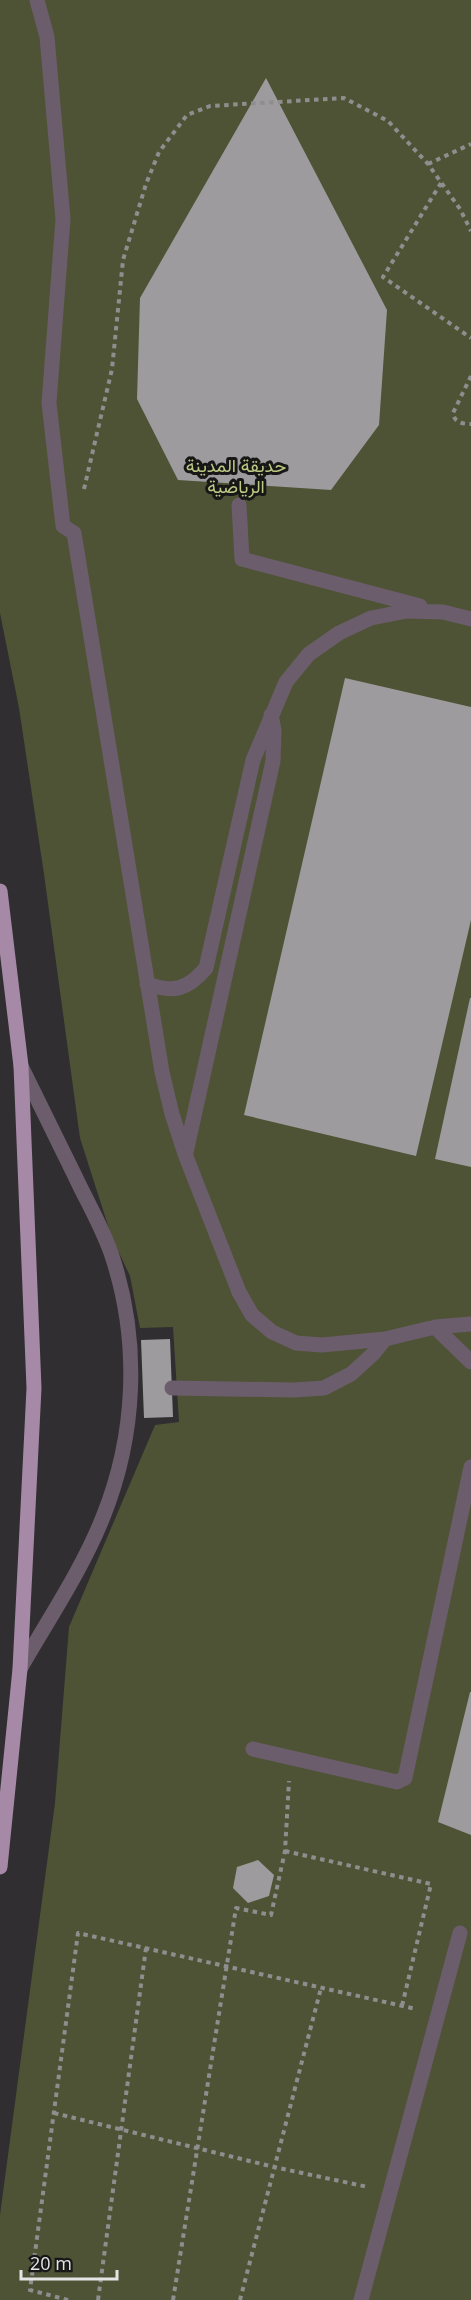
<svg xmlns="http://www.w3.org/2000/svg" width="471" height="2300" font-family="'Open Sans',Vazirmatn,sans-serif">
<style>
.green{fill:#4e5335}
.building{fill:#9d9b9d}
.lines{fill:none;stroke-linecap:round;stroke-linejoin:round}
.path{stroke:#8f8e8f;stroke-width:4;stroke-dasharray:4.5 4.5;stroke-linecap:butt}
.service{stroke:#6b5d6b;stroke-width:15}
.primary{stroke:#a589a6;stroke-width:15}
.labels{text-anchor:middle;stroke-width:6;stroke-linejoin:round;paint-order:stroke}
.park-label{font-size:18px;fill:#bdca84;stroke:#181718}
</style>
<rect width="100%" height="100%" fill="#302e30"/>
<path class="green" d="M 0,0 L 471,0 L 471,2300 L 0,2300 L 0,2215 L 55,1803 L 69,1627 L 155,1425 L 179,1422 L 173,1327 L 140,1328 L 130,1276 L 112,1238 L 80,1138 L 44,874 L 19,708 L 0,613 Z"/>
<path class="building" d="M 266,78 L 387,310 L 379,425 L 331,490 L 178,480 L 137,399 L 140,298 Z
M 345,678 L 471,707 L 471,920 L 416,1156 L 244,1115 Z
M 470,998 L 471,998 L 471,1167 L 435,1159 Z
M 170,1339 L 173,1417 L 144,1418 L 141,1340 Z
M 470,1692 L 471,1692 L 471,1835 L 438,1822 Z
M 258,1860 L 274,1875 L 269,1896 L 248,1903 L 233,1888 L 237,1867 Z"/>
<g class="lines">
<path class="path" d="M 428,164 L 471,144
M 441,183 L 383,277 L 471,338
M 471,376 L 453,413 C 454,422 462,424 471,424
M 84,489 L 112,369 L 123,260 L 146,184 L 159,152 L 187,115 L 210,106 L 344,98 L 388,121 L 428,164 L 460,209 L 471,231
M 285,1851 L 431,1884 L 402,2006
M 54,2113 L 274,2167 L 368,2187
M 68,2300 L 30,2290 L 78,1933 L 416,2009
M 98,2300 L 146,1948
M 173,2300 L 236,1908 L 271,1915 L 285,1851 L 289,1781
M 240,2300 L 321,1988"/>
<path class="service" d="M 37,0 L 47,37 L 63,219 L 49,403 L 63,526 L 74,533 L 162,1072 L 172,1114 L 185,1154 L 239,1292 L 252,1315 L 272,1332 L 296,1343 L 322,1345 L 385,1339 L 435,1327 L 471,1324
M 239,505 L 242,559 L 420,606
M 147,984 C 174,993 187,990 206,968 L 253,760 L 286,682 L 309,654 L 339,633 L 371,618 L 407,611 L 443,612 L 471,619
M 186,1152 L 273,761 L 274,730 L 271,715
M 435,1327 L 471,1362
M 172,1388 L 294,1390 L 324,1388 L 351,1374 L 373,1354 L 385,1339
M 20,1669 C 48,1620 82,1570 103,1517 C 136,1435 140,1343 113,1259 C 104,1230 88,1204 75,1176 C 57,1140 39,1103 21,1066
M 253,1749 L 397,1782 L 405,1778 L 471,1467
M 361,2300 L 460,1933"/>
<path class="primary" d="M 0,891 L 21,1066 L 34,1388 L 20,1669 L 0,1867"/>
</g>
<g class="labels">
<g class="park-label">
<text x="236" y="472">حديقة المدينة<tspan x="236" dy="21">الرياضية</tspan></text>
</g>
</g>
<path d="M21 2270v9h96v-9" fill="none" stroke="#e5e4e5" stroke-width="3"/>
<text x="30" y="2270" font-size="18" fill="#e5e4e5" stroke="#181718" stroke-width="4.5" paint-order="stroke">20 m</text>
</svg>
